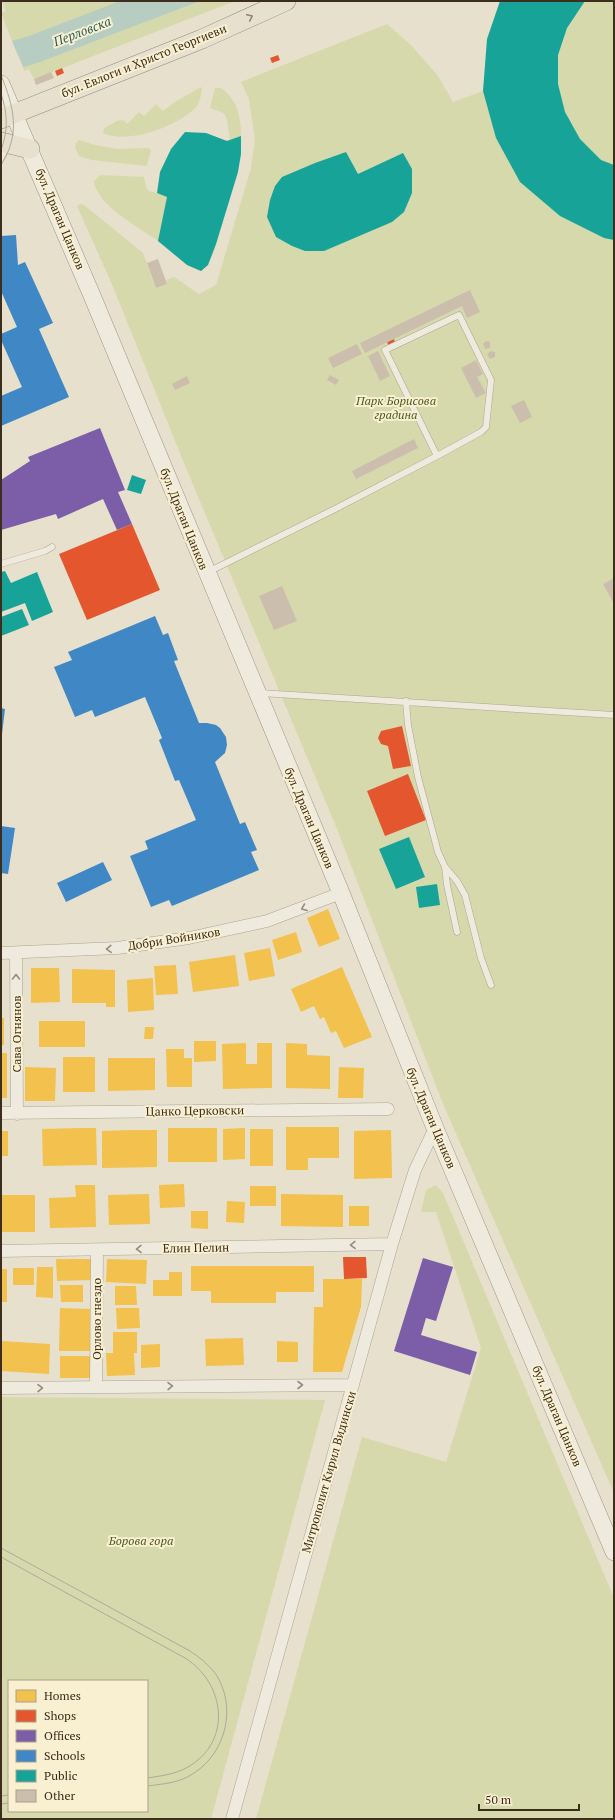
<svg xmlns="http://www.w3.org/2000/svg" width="615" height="1820" font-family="'PT Serif',serif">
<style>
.green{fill:#d6d9ac;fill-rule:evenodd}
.water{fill:#b7cdc1}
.pier{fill:#e7e0cc}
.homes{fill:#f2c14e}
.shops{fill:#e4572e}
.offices{fill:#7b5ea7}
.schools{fill:#3f88c5}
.public{fill:#17a398}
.building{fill:#ccbeac}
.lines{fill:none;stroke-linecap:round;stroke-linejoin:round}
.lane-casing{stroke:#aca495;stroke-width:7}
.street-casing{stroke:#aca495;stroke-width:13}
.secondary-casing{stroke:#9c9485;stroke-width:18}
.primary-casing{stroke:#928a7c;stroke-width:20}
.lane{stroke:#efeade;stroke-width:6}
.street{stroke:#efeade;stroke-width:12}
.secondary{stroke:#efeade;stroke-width:17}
.primary{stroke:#e7e0cf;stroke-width:19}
.tram{stroke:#aea99e;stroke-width:1}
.oneway{stroke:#928676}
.oneway2{stroke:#968c7d}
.labels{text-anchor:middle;stroke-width:4;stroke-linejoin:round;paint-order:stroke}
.street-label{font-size:12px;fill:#3c2d1c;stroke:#f9efd1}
.park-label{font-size:12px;font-style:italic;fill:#4b5b20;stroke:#f9efd1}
.water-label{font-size:13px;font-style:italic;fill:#295e5c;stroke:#f9efd1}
</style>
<rect width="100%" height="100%" fill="#e7e0cc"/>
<path class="green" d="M 2,1 L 235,1 L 34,79 L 29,69 L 24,71 L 1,13 L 6,11 Z
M 500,1 L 614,1 L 614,1493 L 443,1104 L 337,829 L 184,463 L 111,282 L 77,206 L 80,204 L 84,205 L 143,253 L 156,288 L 167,284 L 166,280 L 174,277 L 199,294 L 216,285 L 251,168 L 255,139 L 249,99 L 241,82 L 387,24 L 412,46 L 438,76 L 453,102 L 483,91 Z
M 201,87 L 202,89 C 201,94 200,103 196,107 C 179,126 127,145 103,133 L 104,128 L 117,121 L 123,120 L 127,124 L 139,112 L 144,116 L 156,104 L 163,111 L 175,102 Z
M 215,88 L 221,88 C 260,114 232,190 222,225 C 218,237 212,266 201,271 C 184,266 172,251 158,241 C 139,227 97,206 94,181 L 100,175 L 144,177 L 146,187 L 149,191 L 157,193 L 223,142 L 230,139 L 227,120 L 224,113 L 210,108 Z
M 79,140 L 95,145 L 118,149 L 148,148 L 151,150 L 147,166 L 92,160 L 79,156 L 75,147 L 76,143 Z
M 436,1185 L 443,1193 L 614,1598 L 614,1819 L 256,1819 L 362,1437 L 446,1462 L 481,1348 L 436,1212 L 421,1212 L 426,1190 Z
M 1,1397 L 325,1400 L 211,1819 L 1,1819 ZM 9,1681 L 147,1681 L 147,1811 L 9,1811 Z"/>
<path class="water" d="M 120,1 L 200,1 L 40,62 L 1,74 L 1,44 L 29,36 Z"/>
<path class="pier" d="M 11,39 L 24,69 L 1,76 L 1,42 Z"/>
<path class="homes" d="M 328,909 L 340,939 L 319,947 L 307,918 Z
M 296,932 L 302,952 L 278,960 L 272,940 Z
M 270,948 L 275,976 L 249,981 L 244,953 Z
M 235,955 L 239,986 L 193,992 L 189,962 Z
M 176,965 L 178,994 L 156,995 L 154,966 Z
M 342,967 L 372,1037 L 344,1048 L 336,1031 L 331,1033 L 324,1017 L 320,1019 L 314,1006 L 301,1012 L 291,989 Z
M 31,968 L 59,968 L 60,1002 L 31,1003 Z
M 72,969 L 115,970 L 115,1007 L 106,1007 L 106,1003 L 72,1003 Z
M 153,978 L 154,1010 L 128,1012 L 127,980 Z
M 1,1018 L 4,1018 L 4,1045 L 1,1045 Z
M 39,1021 L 85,1021 L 85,1047 L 39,1047 Z
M 145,1027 L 154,1027 L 153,1039 L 144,1039 Z
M 194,1041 L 216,1041 L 216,1061 L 194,1062 Z
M 246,1043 L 246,1064 L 257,1064 L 257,1043 L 272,1043 L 272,1088 L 223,1089 L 222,1044 Z
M 286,1043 L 307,1044 L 307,1055 L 330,1056 L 330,1089 L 286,1088 Z
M 166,1049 L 184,1049 L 184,1058 L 192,1058 L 192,1087 L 167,1087 Z
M 1,1053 L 7,1053 L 7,1098 L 1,1098 Z
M 63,1057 L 95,1057 L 95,1092 L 63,1092 Z
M 108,1058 L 155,1058 L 155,1090 L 108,1091 Z
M 25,1067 L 56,1068 L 55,1101 L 25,1101 Z
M 339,1067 L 364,1068 L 363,1098 L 338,1098 Z
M 286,1127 L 339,1127 L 339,1158 L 308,1158 L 308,1170 L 286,1170 Z
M 81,1128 L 96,1128 L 97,1165 L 43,1166 L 42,1129 Z
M 168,1128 L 217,1128 L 217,1162 L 168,1162 Z
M 245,1128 L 245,1159 L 223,1160 L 223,1129 Z
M 250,1129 L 273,1129 L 273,1166 L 250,1166 Z
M 131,1130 L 157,1130 L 157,1167 L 102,1168 L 102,1131 Z
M 391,1130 L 392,1178 L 354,1179 L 354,1131 Z
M 1,1131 L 8,1131 L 8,1156 L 1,1156 Z
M 184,1184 L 185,1207 L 160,1208 L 159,1185 Z
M 75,1185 L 95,1185 L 96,1227 L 50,1228 L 49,1198 L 76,1197 Z
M 250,1186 L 276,1186 L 276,1206 L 250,1206 Z
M 149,1194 L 150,1224 L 109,1225 L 108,1195 Z
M 281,1194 L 343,1195 L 343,1227 L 281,1226 Z
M 1,1195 L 35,1195 L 35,1232 L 1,1232 Z
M 227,1201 L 245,1202 L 244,1223 L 226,1222 Z
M 349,1206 L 369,1206 L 369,1226 L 349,1226 Z
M 191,1211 L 208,1211 L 208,1229 L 191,1228 Z
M 56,1259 L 91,1259 L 92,1280 L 57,1281 Z
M 107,1259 L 147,1260 L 146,1284 L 106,1282 Z
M 191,1266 L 314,1266 L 314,1292 L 276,1292 L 276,1303 L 211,1303 L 211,1291 L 191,1291 Z
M 37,1267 L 53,1267 L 53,1298 L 36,1297 Z
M 13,1268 L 34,1268 L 34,1285 L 13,1285 Z
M 1,1269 L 7,1269 L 7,1302 L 1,1302 Z
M 169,1272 L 182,1272 L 182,1296 L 153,1296 L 153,1280 L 169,1280 Z
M 323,1279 L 362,1279 L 361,1307 L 342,1372 L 313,1372 L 314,1307 L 323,1307 Z
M 60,1285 L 83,1285 L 83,1302 L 61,1302 Z
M 115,1286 L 136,1286 L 137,1305 L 115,1305 Z
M 60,1308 L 90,1309 L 90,1351 L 59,1351 Z
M 116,1308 L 139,1308 L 140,1328 L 117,1329 Z
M 113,1332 L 137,1332 L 137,1353 L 134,1353 L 135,1375 L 107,1376 L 106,1353 L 113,1353 Z
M 243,1338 L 244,1365 L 206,1366 L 205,1339 Z
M 1,1341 L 50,1344 L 49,1374 L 1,1371 Z
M 277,1341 L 298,1342 L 298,1362 L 277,1362 Z
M 160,1344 L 160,1367 L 141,1368 L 141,1345 Z
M 60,1356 L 90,1356 L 90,1378 L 60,1378 Z"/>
<path class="shops" d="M 278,55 L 280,60 L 272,63 L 270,58 Z
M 62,68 L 64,73 L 57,76 L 55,71 Z
M 394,339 L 395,343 L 389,346 L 387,342 Z
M 132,524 L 160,590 L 87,620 L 59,554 Z
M 402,726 L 411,766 L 393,769 L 388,746 L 381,744 L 378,738 L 381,731 Z
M 408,774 L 426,820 L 385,836 L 367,791 Z
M 343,1257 L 366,1257 L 367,1278 L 344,1279 Z"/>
<path class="offices" d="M 100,428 L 125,490 L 118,492 L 132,524 L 117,530 L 103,499 L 58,519 L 56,514 L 1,530 L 1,480 L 30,461 L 28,457 Z
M 423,1258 L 453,1267 L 436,1321 L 426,1318 L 421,1335 L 477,1352 L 470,1375 L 394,1351 Z"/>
<path class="schools" d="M 16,235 L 18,265 L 25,262 L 53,323 L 39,329 L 69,397 L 1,426 L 1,396 L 22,387 L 1,340 L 1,334 L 17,327 L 1,291 L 1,236 Z
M 155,616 L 163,635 L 168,633 L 178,660 L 174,661 L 199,723 L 207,723 L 216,725 L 220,728 L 226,737 L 227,745 L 225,753 L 215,762 L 240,824 L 245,822 L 257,850 L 251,852 L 259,870 L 172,906 L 169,900 L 151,907 L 130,856 L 148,849 L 145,841 L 196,820 L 179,780 L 175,781 L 159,740 L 162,738 L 145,697 L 95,717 L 92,710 L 75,717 L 54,667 L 72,660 L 68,652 Z
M 1,708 L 5,709 L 2,734 L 1,733 Z
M 1,826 L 15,828 L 8,874 L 1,873 Z
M 103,862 L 112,880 L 66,902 L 57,883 Z"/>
<path class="public" d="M 500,1 L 585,1 L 567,28 L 558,55 L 558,84 L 565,112 L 580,139 L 601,160 L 614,165 L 614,240 L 604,238 L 560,216 L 520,182 L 496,138 L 483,91 L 487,39 Z
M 185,132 L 206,133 L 227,141 L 241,136 L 241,154 L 238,172 L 216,244 L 208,265 L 201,271 L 187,265 L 158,241 L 167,197 L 157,193 L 160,172 L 171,149 Z
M 346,152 L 358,174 L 403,153 L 412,169 L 412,193 L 404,212 L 392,222 L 324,251 L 305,251 L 292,246 L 276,237 L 267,217 L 270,200 L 275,186 L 282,177 L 315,163 Z
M 132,475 L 146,480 L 141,494 L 127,490 Z
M 5,571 L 11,583 L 37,572 L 53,612 L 32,621 L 25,603 L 1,612 L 1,572 Z
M 22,609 L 29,625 L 1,636 L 1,617 Z
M 409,837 L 425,877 L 396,889 L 379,849 Z
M 437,884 L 440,905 L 419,908 L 416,887 Z"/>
<path class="building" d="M 51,72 L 54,78 L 36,85 L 34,79 Z
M 158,259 L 167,284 L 156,288 L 147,263 Z
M 470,290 L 480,312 L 467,318 L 462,306 L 365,353 L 360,343 Z
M 486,341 L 490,342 L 490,348 L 485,349 L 483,344 Z
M 357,344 L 362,354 L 333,368 L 328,358 Z
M 378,351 L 390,376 L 380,381 L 368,356 Z
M 491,351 L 495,352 L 495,357 L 490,359 L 487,354 Z
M 476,360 L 483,374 L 477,377 L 486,393 L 476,398 L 461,368 Z
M 330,375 L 339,380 L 336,385 L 327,380 Z
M 187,376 L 190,383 L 175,390 L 172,384 Z
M 524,400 L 532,417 L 520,423 L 511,406 Z
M 414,439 L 418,448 L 356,479 L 352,471 Z
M 614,578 L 614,604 L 603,584 Z
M 282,586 L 297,621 L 274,630 L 259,596 Z"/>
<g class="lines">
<defs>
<path id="lane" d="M 1,158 L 7,145
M 459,315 L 491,380 L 486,427 L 481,432 L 437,456 L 385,350 Z
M 1,564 L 45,551 L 52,547
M 208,572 L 337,508 L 437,456
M 260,693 L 614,715
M 406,701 L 408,725 L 418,777 L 438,852 L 445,867 L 457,881 L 465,895 L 481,958 L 491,985
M 445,867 L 447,885 L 457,932"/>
<path id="street" d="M 1,953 L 117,948 L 189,938 L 267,921 L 341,893
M 16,953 L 17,1114
M 1,1113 L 388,1109
M 1,1251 L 392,1244
M 96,1387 L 97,1250
M 1,1388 L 353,1385
M 232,1819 L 392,1244 L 415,1170 L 435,1128"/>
<path id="secondary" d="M 1,84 L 93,298 L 341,893 L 435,1128 L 614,1552"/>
<path id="primary" d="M 1,119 L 202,39 L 286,1
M 1,142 L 30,149"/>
</defs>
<use href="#lane" class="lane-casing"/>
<use href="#street" class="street-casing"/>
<use href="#secondary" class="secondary-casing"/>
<use href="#primary" class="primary-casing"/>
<use href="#lane" class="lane"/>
<use href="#street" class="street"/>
<use href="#secondary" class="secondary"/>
<use href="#primary" class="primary"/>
<path class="tram" d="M 1,75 C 14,107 21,134 1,165
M 1,94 C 8,112 8,133 1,150
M 1,1548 L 190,1651 C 199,1657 208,1664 215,1673 C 237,1705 227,1752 194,1773 C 180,1783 163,1784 147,1786
M 1,1557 L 185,1658 C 225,1683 233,1741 188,1767 C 176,1774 161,1776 147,1778
M 1,1796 L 9,1795
M 1,1804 L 9,1803"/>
</g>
<defs><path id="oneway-chevron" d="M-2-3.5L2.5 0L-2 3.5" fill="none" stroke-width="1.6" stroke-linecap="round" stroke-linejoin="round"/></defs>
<use class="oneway" href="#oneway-chevron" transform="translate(250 17) rotate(-25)"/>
<g class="oneway2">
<use href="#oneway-chevron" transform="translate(304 908) rotate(158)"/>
<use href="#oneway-chevron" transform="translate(109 949) rotate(177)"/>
<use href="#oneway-chevron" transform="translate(16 977) rotate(-90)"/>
<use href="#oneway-chevron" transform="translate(353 1245) rotate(179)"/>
<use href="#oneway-chevron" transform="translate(139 1249) rotate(179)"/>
<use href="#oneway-chevron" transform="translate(300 1385)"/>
<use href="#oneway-chevron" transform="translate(170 1386) rotate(-1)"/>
<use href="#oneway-chevron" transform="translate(40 1388) rotate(-1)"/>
</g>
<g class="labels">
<g class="street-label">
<text transform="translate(144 61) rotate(-22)" y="4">бул. Евлоги и Христо Георгиеви</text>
<text transform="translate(60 219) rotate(67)" y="4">бул. Драган Цанков</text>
<text transform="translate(184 519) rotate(68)" y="4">бул. Драган Цанков</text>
<text transform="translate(309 818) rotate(67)" y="4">бул. Драган Цанков</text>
<text transform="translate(174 939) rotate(-9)" y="4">Добри Войников</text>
<text transform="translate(17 1034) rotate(-90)" y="4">Сава Огнянов</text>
<text transform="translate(195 1111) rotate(-1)" y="4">Цанко Церковски</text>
<text transform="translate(431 1118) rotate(67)" y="4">бул. Драган Цанков</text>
<text transform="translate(196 1248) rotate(-1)" y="4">Елин Пелин</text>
<text transform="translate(97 1319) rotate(-90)" y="4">Орлово гнездо</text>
<text transform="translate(557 1416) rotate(67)" y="4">бул. Драган Цанков</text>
<text transform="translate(329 1472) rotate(-74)" y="4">Митрополит Кирил Видински</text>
</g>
<g class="park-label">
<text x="396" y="405">Парк Борисова<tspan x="396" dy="14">градина</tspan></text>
<text x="141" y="1545">Борова гора</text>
</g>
<g class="water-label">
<text transform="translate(82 31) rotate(-21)" y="5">Перловска</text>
</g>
</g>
<rect width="615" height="1820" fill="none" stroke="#3c2d1c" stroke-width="4"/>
<rect x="8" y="1680" width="140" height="132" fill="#f9efd1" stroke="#ada189"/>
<rect x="16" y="1690" width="20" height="12" fill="#f2c14e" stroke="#ada189"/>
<text x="44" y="1700" font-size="12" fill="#3c2d1c">Homes</text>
<rect x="16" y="1710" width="20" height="12" fill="#e4572e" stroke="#ada189"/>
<text x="44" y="1720" font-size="12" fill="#3c2d1c">Shops</text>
<rect x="16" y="1730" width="20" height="12" fill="#7b5ea7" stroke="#ada189"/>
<text x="44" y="1740" font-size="12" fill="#3c2d1c">Offices</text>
<rect x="16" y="1750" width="20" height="12" fill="#3f88c5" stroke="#ada189"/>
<text x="44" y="1760" font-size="12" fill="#3c2d1c">Schools</text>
<rect x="16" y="1770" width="20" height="12" fill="#17a398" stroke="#ada189"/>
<text x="44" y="1780" font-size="12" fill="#3c2d1c">Public</text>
<rect x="16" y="1790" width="20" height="12" fill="#ccbeac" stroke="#ada189"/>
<text x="44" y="1800" font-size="12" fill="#3c2d1c">Other</text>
<path d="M479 1804v6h100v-6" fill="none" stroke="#3c2d1c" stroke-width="2"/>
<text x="485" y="1804" font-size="12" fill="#3c2d1c" stroke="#f9efd1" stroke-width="3" paint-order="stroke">50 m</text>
</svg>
